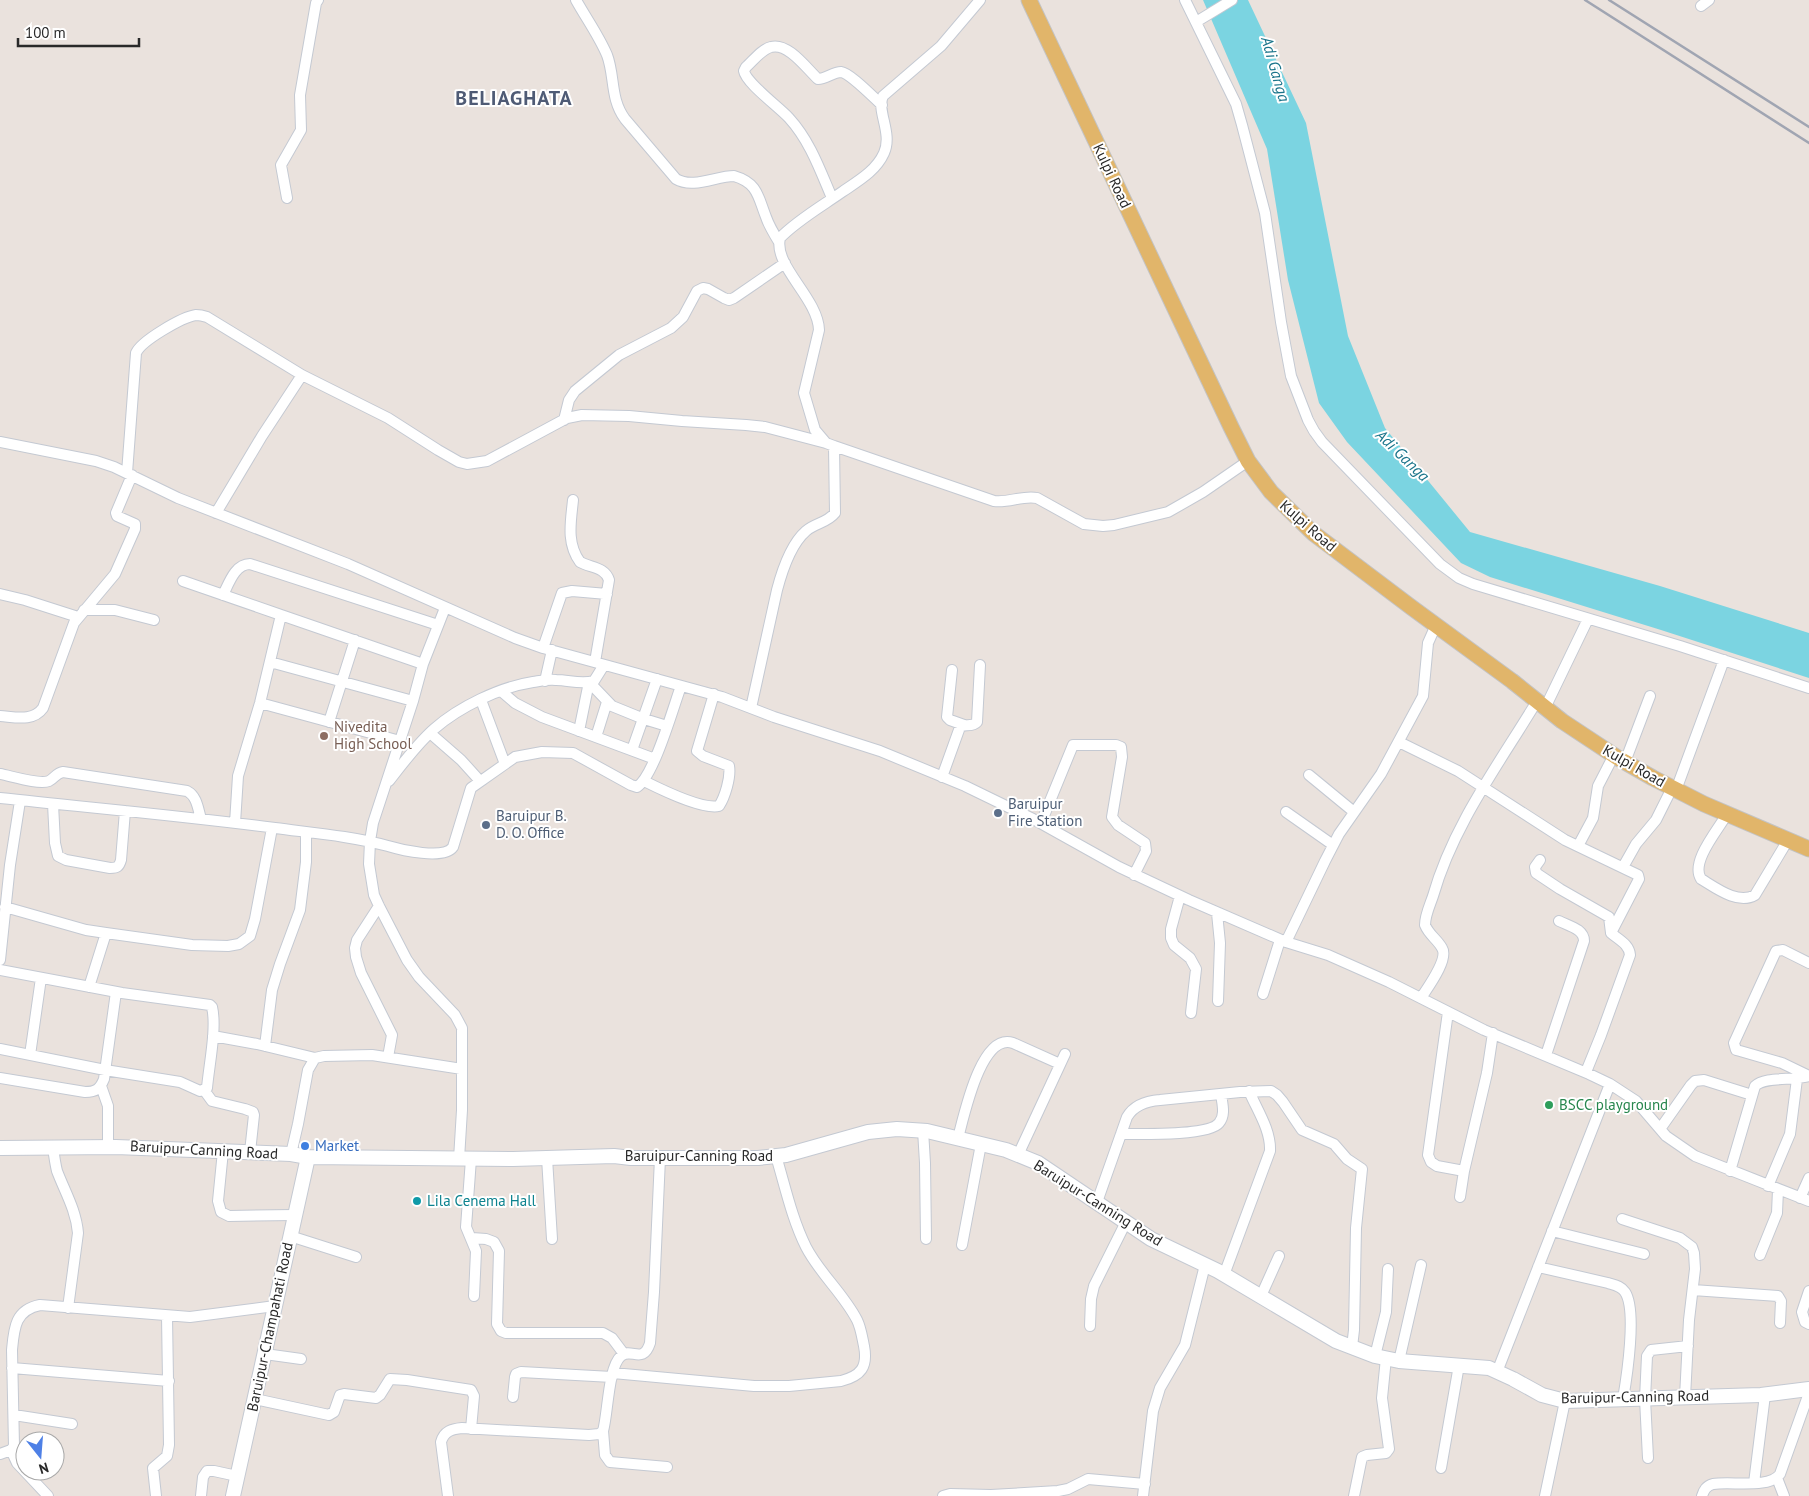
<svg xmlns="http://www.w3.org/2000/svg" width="1809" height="1496" font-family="'PT Sans',sans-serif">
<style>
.water{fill:#7bd4e1}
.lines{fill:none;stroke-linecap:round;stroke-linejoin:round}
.minor-casing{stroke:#c4c9d2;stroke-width:12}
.secondary-casing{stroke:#c4c9d2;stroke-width:16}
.primary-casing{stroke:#c3c3c3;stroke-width:17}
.minor{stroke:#fff;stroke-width:10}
.secondary{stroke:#fff;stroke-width:14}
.primary{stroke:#e1b56a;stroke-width:15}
.rail{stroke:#a0a5b2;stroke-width:2.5}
.education-dot{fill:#8d6e63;stroke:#fff;stroke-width:2}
.service-dot{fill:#5c6f8a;stroke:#fff;stroke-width:2}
.leisure-dot{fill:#2e9e5b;stroke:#fff;stroke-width:2}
.shop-dot{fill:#3f7fe0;stroke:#fff;stroke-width:2}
.culture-dot{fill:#0f9aa8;stroke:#fff;stroke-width:2}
.labels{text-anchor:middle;stroke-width:4;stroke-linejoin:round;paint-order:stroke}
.street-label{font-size:15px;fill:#292929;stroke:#fff}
.education-label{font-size:15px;fill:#785e54;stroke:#fff;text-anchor:start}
.service-label{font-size:15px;fill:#4e5e75;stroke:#fff;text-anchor:start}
.leisure-label{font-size:15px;fill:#27864d;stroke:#fff;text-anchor:start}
.shop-label{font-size:15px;fill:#366cbe;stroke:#fff;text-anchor:start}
.culture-label{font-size:15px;fill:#0d838f;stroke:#fff;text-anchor:start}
.water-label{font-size:16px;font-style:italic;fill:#1b758b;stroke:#fff}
.district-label{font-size:20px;font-weight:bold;letter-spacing:1px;fill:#4f5b75;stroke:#fff}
</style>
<rect width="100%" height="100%" fill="#eae2dd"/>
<path class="water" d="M 1203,0 L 1248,0 L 1306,123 L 1348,336 L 1385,428 L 1470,532 L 1660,586 L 1809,633 L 1809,678 L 1661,630 L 1490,577 L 1461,563 L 1347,442 L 1319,403 L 1288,280 L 1267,149 Z"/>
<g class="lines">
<defs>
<path id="minor" d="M 576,0 C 586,18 599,36 607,55 C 615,76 610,99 625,119 L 676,179 C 693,189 716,176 734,176 C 758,183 758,197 766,217 C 769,226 774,234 779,242
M 980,0 L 941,46 L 883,96 C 876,111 893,133 884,153 C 876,171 858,181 842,192 C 822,206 796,221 780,238 C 773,266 818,298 819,330 L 804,393 L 815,430 L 826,443 L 834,446 L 994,501 C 1009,503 1023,495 1037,498 L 1084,524 L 1103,526 L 1114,525 L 1168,512 L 1203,492 L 1248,461
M 1185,0 L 1236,104 L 1242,125 L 1265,213 L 1281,322 L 1291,376 L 1308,420 L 1314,431 L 1322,442 L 1440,564 L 1459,578 L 1473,584 L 1680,646 L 1809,688
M 1701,6 L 1709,0
M 1196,22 L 1232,0
M 287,198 L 281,165 L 301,130 L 300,95 L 316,3 L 318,0
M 832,198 C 820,170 810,141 789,118 C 779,107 746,83 744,71 L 746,67 C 753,61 762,49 771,47 C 788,42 807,69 818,79 C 826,79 833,72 841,72 C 850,73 874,98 882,105
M 564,420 L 569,400 L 575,391 L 619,355 L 671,328 L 683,317 L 697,291 L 703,288 L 708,289 L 724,298 L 729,300 L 734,298 L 785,263
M 0,442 L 96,461 L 114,467 L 178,498 L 348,564 L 515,638 L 543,648 L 722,697 L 774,717 L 880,751 L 965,786 L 1033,819 L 1119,867 L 1189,900 L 1286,942 L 1328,955 L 1389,982 L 1484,1030 L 1589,1074 L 1610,1084 L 1636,1101 L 1666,1136 L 1695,1156 L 1809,1201
M 127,473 L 136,353 C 141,341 182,317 196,315 C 199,315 204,316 207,317 L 302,375 L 388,418 L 438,450 L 459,462 L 467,464 L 487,461 L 567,418 L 582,415 L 629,416 L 682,421 L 746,425 L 765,427 L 826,443
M 573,500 C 571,521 566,543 580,562 C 591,568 605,567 609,580 L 595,662
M 216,513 L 262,436 L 302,375
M 183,581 L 281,615
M 0,594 L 25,600 L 78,617
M 223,595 C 229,583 235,564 250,564 L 438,625
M 445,608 L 423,664 L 413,701 L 373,823 L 370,841 L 369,864 L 374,895 L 379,906 L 407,960 L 419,977 L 455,1015 L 462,1028 L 462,1110 L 459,1159
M 84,610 L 115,610 L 154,620
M 543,648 L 562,593 L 572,591 L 607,594
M 270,662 L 413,701
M 952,670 L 947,717 L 950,720 L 964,725
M 545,681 L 552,650
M 589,682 L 612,706 L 644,719 L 667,726
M 501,691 L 515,703 L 542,717 L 655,759
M 481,700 L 505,764
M 260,703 L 400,741
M 751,708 L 777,590 C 782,571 791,544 806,531 C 815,523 827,523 835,513 L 834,446
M 1545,708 L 1588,619
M 0,716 C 15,717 33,722 43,708 L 74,623 L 115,574 L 135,529 L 135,524 L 117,516 L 116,513 L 132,475
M 329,722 L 355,640
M 579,731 L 589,682
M 430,733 L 461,760 L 480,781
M 596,737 L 607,702
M 1399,742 L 1458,771 L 1565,840 L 1638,875 L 1639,879 L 1611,933
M 632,750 L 657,679
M 1625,762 L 1650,696
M 0,774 C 11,776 39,785 49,781 C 55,778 56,773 63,772 L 187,791 C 197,796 198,809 201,819
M 1309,775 L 1354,812
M 942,777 L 960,727 C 965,723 972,728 977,722 L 980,665
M 389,781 C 403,763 417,744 434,729 C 459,707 500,687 533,682 C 540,681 548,679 556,680 C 569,680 581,685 594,681 L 604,665
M 644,781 C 660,789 702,810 719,806 C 725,797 731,777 729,766 L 703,756 L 697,751 L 714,694
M 1676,790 L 1724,660
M 0,798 C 92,808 184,816 275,828 C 313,833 351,836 388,846 C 401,850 444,860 453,847 L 471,788 L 515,757 L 542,752 L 573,753 L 631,785 L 637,787 C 654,776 673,708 681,686
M 53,804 L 55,843 L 58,856 L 66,860 L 110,868 C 117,868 119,867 121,860 L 125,811
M 1286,812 L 1333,845
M 1727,814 C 1718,830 1690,862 1701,879 C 1716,888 1738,905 1755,895 L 1788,840
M 235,823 L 238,776 L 260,703 L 281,615 L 423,664
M 1041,823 L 1073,745 L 1116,745 L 1121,747 L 1122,757 L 1112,817 L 1118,825 L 1145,843 L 1146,851 L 1134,875
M 1578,846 L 1593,818 L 1598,786 L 1614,755
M 1540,860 L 1535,867 L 1536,873 L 1560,889 L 1609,917 L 1611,933 C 1619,940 1629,944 1630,955 L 1601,1035 L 1586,1072
M 1623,867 L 1636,844 L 1656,820 L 1672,788
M 1180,896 L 1171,929 L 1171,938 L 1174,945 L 1190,958 L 1196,969 L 1191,1013
M 379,906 L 357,940 L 355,948 L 356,957 L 361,973 L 392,1035 L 388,1057
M 5,907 L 86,930 L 106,933 L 192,945 L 228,946 L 239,944 L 250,936 L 255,919 L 272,828
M 1217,913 L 1220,943 L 1218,1001
M 1286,942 L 1325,861 L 1339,834 L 1381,774 L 1423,696 L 1428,643 L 1436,625
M 0,960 L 10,865 L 20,801
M 0,970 L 122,993 L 210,1005 L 212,1007 C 217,1028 209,1065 207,1088 L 200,1091 L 180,1082 L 105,1070 L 0,1049
M 89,987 L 106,933
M 1263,994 L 1280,940
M 1421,998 C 1428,987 1449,959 1442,948 C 1437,939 1429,935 1425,925 C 1425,915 1430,905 1433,896 C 1453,825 1499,764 1537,701
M 1448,1012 L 1428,1155 L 1431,1162 L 1437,1166 L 1464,1171
M 213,1036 L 257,1044 L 315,1058
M 265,1046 L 272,990 L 280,964 L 300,910 L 306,862 L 306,832
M 30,1055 L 41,978
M 1546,1055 L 1584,941 C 1584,929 1569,926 1559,921
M 1809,1076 L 1782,1063 L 1740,1051 L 1736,1050 L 1734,1043 L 1776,951 L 1783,950 L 1809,963
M 0,1078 L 85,1092 C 96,1092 100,1089 104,1079 L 116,992
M 101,1086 L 108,1106 L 108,1147
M 204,1090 L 212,1101 L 245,1109 L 253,1112 L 254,1115 L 250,1152
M 1660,1129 L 1691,1085 L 1695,1081 L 1704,1080 L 1752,1095
M 923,1130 L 925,1163 L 926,1239
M 1121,1134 C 1139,1134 1209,1136 1219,1123 C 1226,1115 1222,1103 1221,1094
M 958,1138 C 964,1116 981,1032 1013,1043 L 1060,1064
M 53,1147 C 54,1155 55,1163 57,1171 C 65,1192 76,1210 78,1233 L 68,1308
M 223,1151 L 218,1201 L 221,1212 L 229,1216 L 295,1215
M 291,1154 L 298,1124 L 308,1070 L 315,1058 L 324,1056 L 372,1055 L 462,1069
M 1018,1155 L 1065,1054
M 547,1158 L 552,1239
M 471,1159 L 466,1227 L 476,1251 L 474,1296
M 1730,1171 L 1755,1086 C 1765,1076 1794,1081 1809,1076
M 1768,1186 L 1790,1134 L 1797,1079
M 1460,1197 L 1464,1171 L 1487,1073 L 1493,1033
M 1800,1198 L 1809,1178
M 1097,1202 L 1127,1117 C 1134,1105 1146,1101 1160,1100 L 1240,1092 L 1271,1091 L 1277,1095 L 1283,1102 L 1302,1130 L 1334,1144 L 1347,1159 L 1362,1169 L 1356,1228 L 1354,1330 L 1352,1347
M 1622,1219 L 1680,1238 L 1692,1247 L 1694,1253 L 1695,1269 L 1689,1320 L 1685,1397
M 1552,1231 L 1644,1254
M 290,1236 L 356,1257
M 472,1238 L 486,1239 L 494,1242 L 499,1251 L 497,1324 L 501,1331 L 506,1333 L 603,1333 L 612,1338 L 624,1354
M 962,1245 L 981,1144
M 1760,1255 L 1777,1213 L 1778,1190
M 1538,1267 L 1608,1283 C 1614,1285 1621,1286 1625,1292 C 1637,1310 1627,1376 1623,1399
M 1224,1275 L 1270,1151 C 1271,1130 1257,1110 1249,1091
M 1693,1290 L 1778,1296 L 1781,1301 L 1780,1323
M 1809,1291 L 1802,1312 L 1805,1322 L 1809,1324
M 1261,1296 L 1279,1256
M 1090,1326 L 1091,1299 L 1094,1286 L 1126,1222
M 265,1354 L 301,1359
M 1375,1356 L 1386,1312 L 1388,1269
M 1399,1361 L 1421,1265
M 12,1368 L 169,1381
M 1497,1372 L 1610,1084
M 613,1373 L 754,1386 L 789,1386 L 841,1381 C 861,1376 868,1367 864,1346 C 862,1337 861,1328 857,1320 C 843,1293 820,1274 806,1247 C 792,1219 785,1186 776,1156
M 513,1397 L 515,1377 L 516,1374 L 521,1372 L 612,1377
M 255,1399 L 329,1415 L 334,1412 L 340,1395 L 344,1394 L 376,1398 L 380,1395 L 390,1379 L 407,1380 L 471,1390 L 474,1396 L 471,1429
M 14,1415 L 72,1424
M 603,1431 L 605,1455 L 610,1462 L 667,1467
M 11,1450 L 17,1463 L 48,1496
M 0,1454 L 11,1450 L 14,1446 L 12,1350 C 14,1328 15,1310 40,1305 L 190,1317 L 275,1306
M 1648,1458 L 1645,1399 L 1647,1356 L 1651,1350 L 1688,1346
M 1441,1468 L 1459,1365
M 1777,1478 L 1784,1496
M 1754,1483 L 1765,1395
M 156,1496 L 153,1468 L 167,1456 L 169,1445 L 167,1316
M 201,1496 L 203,1477 L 207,1471 L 214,1471 L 237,1476
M 448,1496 L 441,1442 C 444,1431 452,1429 462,1428 L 589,1435 L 599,1434 L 603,1431 C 608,1414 608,1367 621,1356 C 631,1347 643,1365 650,1343 L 654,1292 L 660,1158
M 943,1496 L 950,1494 L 991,1495 L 1058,1491 L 1068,1489 L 1088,1479 L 1145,1484
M 1143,1496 L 1153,1411 L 1160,1388 L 1185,1345 L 1205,1265
M 1354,1496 L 1362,1457 L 1367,1455 L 1386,1453 L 1389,1449 L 1382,1398 L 1386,1358
M 1545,1496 L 1565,1401
M 1702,1496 C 1704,1490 1706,1486 1713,1484 C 1731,1481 1770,1489 1780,1474 L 1809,1393"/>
<path id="secondary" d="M 0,1148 L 116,1147 L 291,1154 L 308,1157 L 513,1159 L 614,1156 L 631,1158 L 758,1158 L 786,1155 L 868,1132 L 897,1129 L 927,1131 L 1006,1150 L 1038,1163 L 1151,1239 L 1218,1271 L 1336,1341 L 1375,1356 L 1399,1361 L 1489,1368 L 1513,1379 L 1542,1395 L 1565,1401 L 1761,1395 L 1809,1389
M 233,1496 L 308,1157"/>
<path id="primary" d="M 1029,0 L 1231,427 L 1248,461 L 1271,492 L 1313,533 L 1411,607 L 1512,681 L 1562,721 L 1618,758 L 1653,778 L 1704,804 L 1809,849"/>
</defs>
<use href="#minor" class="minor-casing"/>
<use href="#secondary" class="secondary-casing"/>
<use href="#primary" class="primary-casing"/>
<use href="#minor" class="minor"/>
<use href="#secondary" class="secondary"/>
<use href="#primary" class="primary"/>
<path class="rail" d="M 1585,0 L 1809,143
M 1609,0 L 1809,127"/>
</g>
<circle class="education-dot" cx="324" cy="736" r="5"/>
<g class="service-dot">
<circle cx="998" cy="813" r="5"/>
<circle cx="486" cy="825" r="5"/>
</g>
<circle class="leisure-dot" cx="1549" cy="1105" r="5"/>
<circle class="shop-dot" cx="305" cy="1146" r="5"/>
<circle class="culture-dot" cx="417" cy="1201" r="5"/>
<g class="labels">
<g class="street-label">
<text transform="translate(1112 176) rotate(65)" y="5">Kulpi Road</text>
<text transform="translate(1308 526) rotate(41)" y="5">Kulpi Road</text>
<text transform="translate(1634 766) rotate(30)" y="5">Kulpi Road</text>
<text transform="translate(204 1150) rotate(3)" y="5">Baruipur-Canning Road</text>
<text x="699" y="1161">Baruipur-Canning Road</text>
<text transform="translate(1098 1203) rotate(32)" y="5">Baruipur-Canning Road</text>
<text transform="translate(270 1327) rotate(-78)" y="5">Baruipur-Champahati Road</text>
<text transform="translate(1635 1397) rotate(-1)" y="5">Baruipur-Canning Road</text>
</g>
<g class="education-label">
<text x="334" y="732">Nivedita<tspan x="334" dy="17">High School</tspan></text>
</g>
<g class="service-label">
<text x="1008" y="809">Baruipur<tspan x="1008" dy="17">Fire Station</tspan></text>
<text x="496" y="821">Baruipur B.<tspan x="496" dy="17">D. O. Office</tspan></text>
</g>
<g class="leisure-label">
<text x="1559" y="1110">BSCC playground</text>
</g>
<g class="shop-label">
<text x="315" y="1151">Market</text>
</g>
<g class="culture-label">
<text x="427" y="1206">Lila Cenema Hall</text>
</g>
<g class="water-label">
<text transform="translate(1276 69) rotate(74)" y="6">Adi Ganga</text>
<text transform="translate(1403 455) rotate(44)" y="6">Adi Ganga</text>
</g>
<g class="district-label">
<text x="514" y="105">BELIAGHATA</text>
</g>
</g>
<g transform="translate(40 1456) rotate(163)"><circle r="24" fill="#ffffff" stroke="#a9a9a9"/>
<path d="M0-4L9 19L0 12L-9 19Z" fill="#4e80e6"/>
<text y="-8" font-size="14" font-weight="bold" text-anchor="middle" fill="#292929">N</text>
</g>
<path d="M18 38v8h121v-8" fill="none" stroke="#292929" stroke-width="2.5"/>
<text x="25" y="38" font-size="15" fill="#292929" stroke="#ffffff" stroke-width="4" paint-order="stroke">100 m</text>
</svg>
